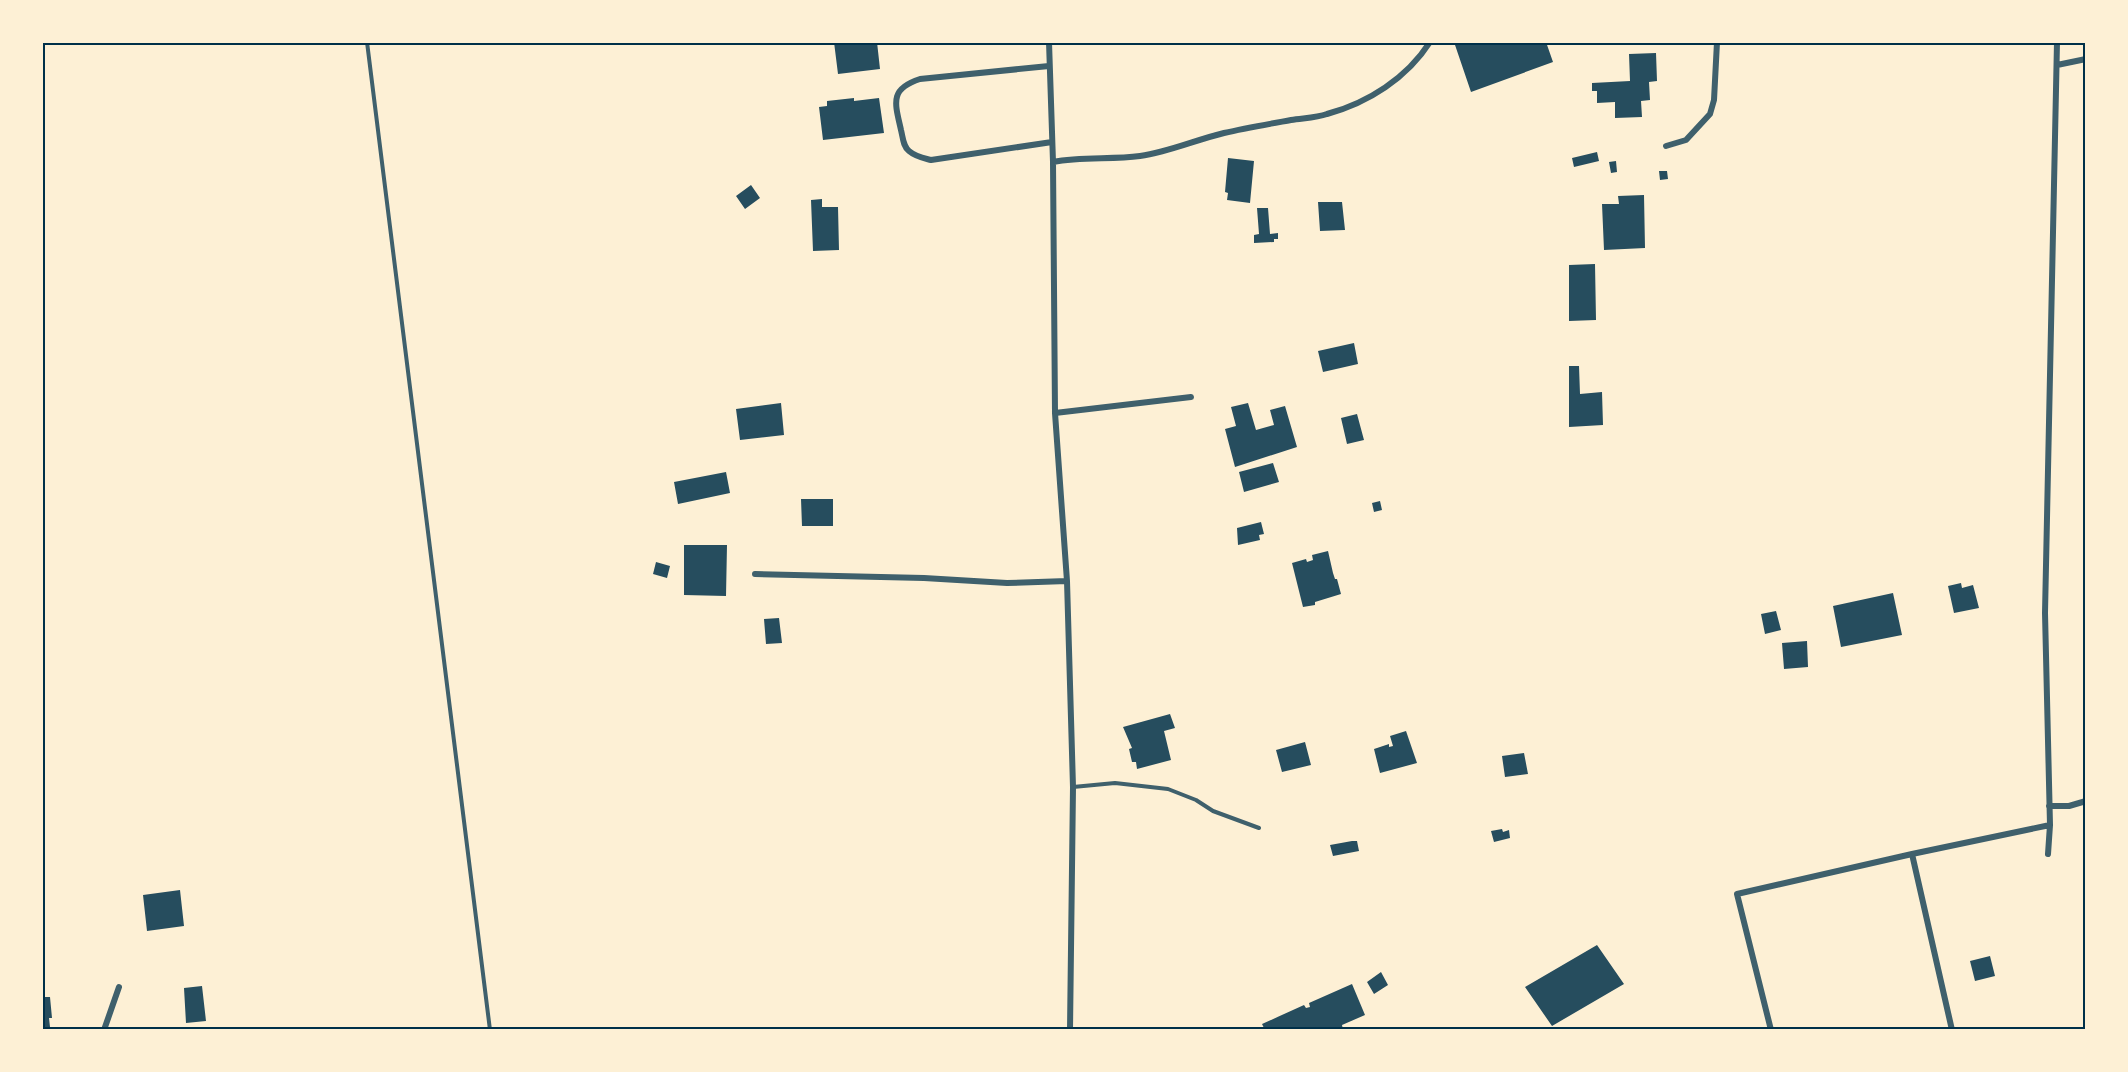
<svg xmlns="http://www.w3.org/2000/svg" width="2128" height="1072" font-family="Inter,sans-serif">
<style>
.building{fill:#264d5e}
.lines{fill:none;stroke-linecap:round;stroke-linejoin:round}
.service{stroke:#3f606c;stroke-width:4}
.minor{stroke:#3f606c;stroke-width:6}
.neatline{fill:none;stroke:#003049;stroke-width:2}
</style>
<rect width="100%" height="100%" fill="#fdf0d5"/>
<path class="building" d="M 834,42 L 877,42 L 880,69 L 838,74 Z
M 1454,42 L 1546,42 L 1553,62 L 1471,92 Z
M 1656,53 L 1657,81 L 1649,82 L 1650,100 L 1641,101 L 1642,117 L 1615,118 L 1615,102 L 1597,103 L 1597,91 L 1592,91 L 1592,83 L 1630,81 L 1629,54 Z
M 854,98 L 854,101 L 879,98 L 884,133 L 823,140 L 819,107 L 827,106 L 827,101 Z
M 1597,152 L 1599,161 L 1574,167 L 1572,158 Z
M 1228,158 L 1254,161 L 1250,203 L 1227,200 L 1228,193 L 1225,192 Z
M 1616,161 L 1617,172 L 1611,173 L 1609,162 Z
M 1659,171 L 1667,171 L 1668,179 L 1660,180 Z
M 751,185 L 760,198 L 745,209 L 736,196 Z
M 1644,195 L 1645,248 L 1604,250 L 1602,204 L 1619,204 L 1618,196 Z
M 822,199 L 822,207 L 838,207 L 839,250 L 813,251 L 811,200 Z
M 1318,202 L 1342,202 L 1345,230 L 1320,231 Z
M 1257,208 L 1268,208 L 1270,234 L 1278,233 L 1278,239 L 1274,239 L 1274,242 L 1254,243 L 1254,235 L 1259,234 Z
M 1595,264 L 1596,320 L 1569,321 L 1569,265 Z
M 1354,343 L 1358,364 L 1323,372 L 1318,351 Z
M 1569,366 L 1579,366 L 1580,394 L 1602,392 L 1603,425 L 1569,427 Z
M 781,403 L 784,435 L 740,440 L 736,409 Z
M 1248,403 L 1256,430 L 1274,425 L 1270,410 L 1285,406 L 1297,447 L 1235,467 L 1225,429 L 1236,426 L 1231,407 Z
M 1357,414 L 1364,440 L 1347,444 L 1341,418 Z
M 1273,463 L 1279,482 L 1244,492 L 1239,472 Z
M 726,472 L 730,493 L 678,504 L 674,482 Z
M 801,499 L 833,499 L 833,526 L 802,526 Z
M 1380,501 L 1382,510 L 1374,512 L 1372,503 Z
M 1261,522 L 1264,534 L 1259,535 L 1260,540 L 1238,545 L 1237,528 Z
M 684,545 L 727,545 L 726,596 L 684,595 Z
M 1328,551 L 1333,573 L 1335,579 L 1337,579 L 1341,594 L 1315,602 L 1315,605 L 1303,607 L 1292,563 L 1306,559 L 1307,562 L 1313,560 L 1312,555 Z
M 656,562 L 670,566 L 667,578 L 653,574 Z
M 1961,583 L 1962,588 L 1973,585 L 1979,608 L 1954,613 L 1948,586 Z
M 1893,593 L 1902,635 L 1841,647 L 1833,606 Z
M 1776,611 L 1781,630 L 1765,634 L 1761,614 Z
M 779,618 L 782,643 L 766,644 L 764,619 Z
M 1807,641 L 1808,667 L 1784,669 L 1782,643 Z
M 1170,714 L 1175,728 L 1164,731 L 1171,760 L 1137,769 L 1136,762 L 1132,762 L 1129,749 L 1132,748 L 1123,727 Z
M 1406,731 L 1417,763 L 1380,773 L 1374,749 L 1389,744 L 1389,747 L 1393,746 L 1390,736 Z
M 1305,742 L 1311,765 L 1282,772 L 1276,750 Z
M 1524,753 L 1528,774 L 1505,777 L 1502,756 Z
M 1502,829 L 1503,832 L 1509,830 L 1510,838 L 1494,842 L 1491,831 Z
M 1352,841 L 1357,841 L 1359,851 L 1333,856 L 1330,845 Z
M 180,890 L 184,926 L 147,931 L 143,895 Z
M 1597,945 L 1624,984 L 1552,1026 L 1525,987 Z
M 1990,956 L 1995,976 L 1975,981 L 1970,961 Z
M 1381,972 L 1388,985 L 1374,994 L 1367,982 Z
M 1352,984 L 1365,1015 L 1342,1025 L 1343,1030 L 1265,1030 L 1262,1024 L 1304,1005 L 1306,1008 L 1310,1007 L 1309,1003 Z
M 202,986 L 206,1021 L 186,1023 L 184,988 Z
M 42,997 L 50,997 L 52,1018 L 49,1018 L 50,1027 L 42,1028 Z"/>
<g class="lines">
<path class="service" d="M 367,42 L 490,1030
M 1073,787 L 1115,783 L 1168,789 L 1196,800 L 1213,811 L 1259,828"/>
<path class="minor" d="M 1049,42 L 1053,162 L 1055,413 L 1067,581 L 1073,787 L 1070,1030
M 2057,65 L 2086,59
M 1049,66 L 920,79 C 889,89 895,103 901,130 C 903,138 903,146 909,151 C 916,157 923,158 931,160 L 1052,142
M 1666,146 L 1686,140 L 1710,114 L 1714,100 L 1717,42
M 1053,162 C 1082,156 1111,160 1140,156 C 1169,152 1195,140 1224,133 C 1246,128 1269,124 1291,120 C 1303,118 1316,118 1327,114 C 1368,103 1407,78 1430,42
M 1055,413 L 1191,397
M 755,574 L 924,578 L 1007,583 L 1067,581
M 2049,806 L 2069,806 L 2086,801
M 1912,854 L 1952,1030
M 2048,854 L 2050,825 L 2045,613 L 2057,42
M 104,1030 L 119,987
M 1771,1030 L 1737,894 L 1912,854 L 2050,825"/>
</g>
<rect width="2128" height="1072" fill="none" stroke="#fdf0d5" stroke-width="87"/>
<rect x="44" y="44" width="2040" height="984" class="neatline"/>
</svg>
